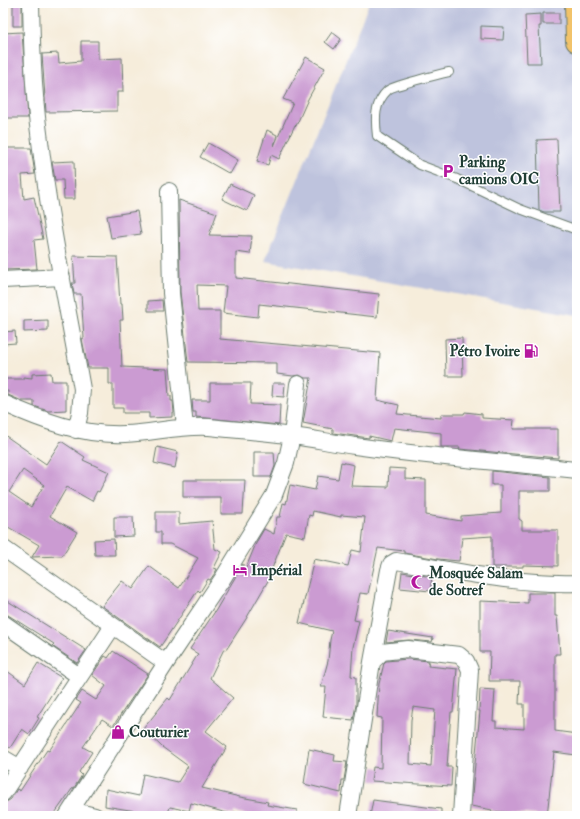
<svg xmlns="http://www.w3.org/2000/svg" width="580" height="819" font-family="'IM FELL Double Pica',serif">
<style>
.industrial{fill:#bec3dd}
.building{fill:#cb9bd2;fill-rule:evenodd}
.lines{fill:none;stroke-linecap:round;stroke-linejoin:round}
.lane-casing{stroke:#6a7b6e;stroke-width:10}
.street-casing{stroke:#6a7b6e;stroke-width:18}
.primary-casing{stroke:#6a7b6e;stroke-width:24}
.lane{stroke:#fff;stroke-width:8}
.street{stroke:#fff;stroke-width:16}
.primary{stroke:#f2c36a;stroke-width:22}
.labels{text-anchor:middle;stroke-width:3;stroke-linejoin:round;paint-order:stroke}
.poi-label{font-size:15px;font-weight:bold;fill:#1f3d34;stroke:#fff;text-anchor:start}
</style>
<rect width="100%" height="100%" fill="#fff"/>
<filter id="ink" filterUnits="userSpaceOnUse"><feTurbulence type="fractalNoise" baseFrequency=".025" numOctaves="2"/><feDisplacementMap in="SourceGraphic" scale="8" xChannelSelector="R" yChannelSelector="G"/><feConvolveMatrix kernelMatrix="1 2 1 2 8 2 1 2 1" color-interpolation-filters="sRGB"/></filter>
<filter id="wash" filterUnits="userSpaceOnUse"><feTurbulence type="fractalNoise" baseFrequency=".012" numOctaves="4" result="noise"/><feDisplacementMap in="SourceGraphic" scale="16" xChannelSelector="R" yChannelSelector="G"/><feGaussianBlur stdDeviation="0.9" result="paint"/><feColorMatrix in="noise" values="0 0 0 0 0 0 0 0 0 0 0 0 0 0 0 0 0 1.4 0 .05"/><feComposite in="paint" operator="in"/></filter>
<g filter="url(#wash)">
<rect width="100%" height="100%" fill="#f6eddb"/>
<path class="industrial" d="M 369,3 L 577,3 L 577,315 L 265,261 Z"/>
<g id="blocks">
<path class="building" d="M 13,3 L 22,3 L 22,26 L 13,26 Z
M 543,13 L 559,13 L 559,24 L 543,24 Z
M 541,14 L 541,26 L 539,26 L 541,63 L 527,63 L 525,15 Z
M 481,26 L 504,27 L 503,40 L 481,39 Z
M 22,32 L 28,118 L 3,118 L 3,33 Z
M 332,32 L 341,39 L 334,49 L 325,42 Z
M 81,41 L 98,41 L 98,59 L 122,58 L 123,92 L 117,92 L 117,111 L 46,112 L 42,54 L 58,53 L 59,63 L 81,61 Z
M 306,57 L 325,68 L 308,99 L 296,126 L 295,125 L 279,159 L 271,155 L 268,165 L 257,161 L 267,130 L 277,135 L 274,146 L 293,103 L 283,99 Z
M 557,139 L 560,212 L 544,212 L 539,210 L 537,140 Z
M 208,143 L 238,160 L 230,174 L 200,157 Z
M 3,148 L 31,148 L 35,174 L 22,175 L 24,199 L 34,197 L 43,239 L 34,240 L 37,269 L 3,270 L 3,253 L 7,253 L 3,234 Z
M 74,161 L 75,199 L 64,199 L 63,180 L 55,180 L 52,162 Z
M 230,184 L 254,195 L 247,211 L 222,199 Z
M 179,200 L 217,213 L 209,235 L 252,236 L 250,254 L 236,252 L 236,278 L 379,294 L 377,317 L 259,304 L 258,317 L 223,313 L 226,286 L 197,285 L 198,311 L 220,311 L 220,339 L 380,353 L 377,400 L 399,405 L 397,414 L 441,418 L 441,414 L 464,414 L 465,412 L 482,414 L 482,418 L 514,420 L 513,429 L 558,429 L 558,458 L 459,449 L 460,447 L 441,447 L 441,433 L 394,428 L 391,441 L 369,436 L 369,438 L 333,433 L 333,429 L 303,423 L 311,378 L 305,378 L 299,375 L 293,376 L 277,374 L 277,363 L 188,362 L 180,292 Z
M 137,211 L 141,234 L 111,238 L 107,216 Z
M 73,256 L 117,257 L 120,304 L 122,304 L 123,320 L 120,320 L 122,367 L 167,369 L 169,396 L 171,396 L 171,401 L 173,401 L 174,413 L 172,413 L 172,417 L 149,418 L 149,413 L 123,413 L 123,408 L 113,408 L 113,384 L 109,384 L 109,368 L 88,368 L 82,339 L 84,338 L 81,294 L 74,294 L 72,283 L 75,283 Z
M 162,300 L 163,311 L 148,311 L 148,301 Z
M 48,320 L 48,331 L 24,332 L 24,321 Z
M 15,331 L 16,343 L 3,344 L 3,332 Z
M 462,338 L 463,376 L 446,376 L 445,339 Z
M 51,373 L 52,381 L 66,381 L 66,410 L 48,411 L 34,406 L 34,401 L 22,401 L 8,395 L 8,391 L 5,391 L 5,379 L 23,379 L 23,377 L 32,378 L 32,374 Z
M 210,383 L 251,383 L 250,404 L 280,405 L 279,425 L 196,417 L 196,412 L 193,412 L 192,400 L 210,400 Z
M 273,383 L 285,383 L 284,397 L 272,396 Z
M 3,434 L 46,464 L 61,441 L 85,457 L 83,460 L 109,472 L 99,492 L 97,491 L 92,501 L 67,487 L 50,516 L 77,532 L 62,556 L 32,557 L 39,545 L 3,524 ZM 23,470 L 44,485 L 31,507 L 9,492 Z
M 157,447 L 178,452 L 175,468 L 154,463 Z
M 254,452 L 274,452 L 275,466 L 271,477 L 254,477 Z
M 341,462 L 354,465 L 351,486 L 388,487 L 389,468 L 405,469 L 405,479 L 426,480 L 426,515 L 461,521 L 461,516 L 501,513 L 501,485 L 492,485 L 492,471 L 550,477 L 550,491 L 519,491 L 519,519 L 522,521 L 522,530 L 558,530 L 558,566 L 523,565 L 523,567 L 492,567 L 492,536 L 462,538 L 459,561 L 438,559 L 404,553 L 404,551 L 378,548 L 368,594 L 360,593 L 354,620 L 359,621 L 353,647 L 351,676 L 356,677 L 356,705 L 353,720 L 323,717 L 326,687 L 321,687 L 328,661 L 330,640 L 332,631 L 299,623 L 314,559 L 348,566 L 352,550 L 361,552 L 365,517 L 341,515 L 341,517 L 313,511 L 312,516 L 309,515 L 305,537 L 286,533 L 271,571 L 273,572 L 246,619 L 226,650 L 224,649 L 210,678 L 233,698 L 206,731 L 227,747 L 202,788 L 240,797 L 268,802 L 267,805 L 297,810 L 297,816 L 254,816 L 234,812 L 234,815 L 191,803 L 189,811 L 170,807 L 167,816 L 154,816 L 154,814 L 105,806 L 106,789 L 139,796 L 143,774 L 178,782 L 188,766 L 162,747 L 143,729 L 168,698 L 170,700 L 198,654 L 190,649 L 216,610 L 243,564 L 243,575 L 257,541 L 264,529 L 274,534 L 277,517 L 280,517 L 283,503 L 286,504 L 290,485 L 315,490 L 318,476 L 338,479 Z
M 183,480 L 245,480 L 243,514 L 221,514 L 221,497 L 183,497 Z
M 156,512 L 179,512 L 179,524 L 212,521 L 215,549 L 222,552 L 214,568 L 217,569 L 215,573 L 210,580 L 208,579 L 200,592 L 198,590 L 160,647 L 102,606 L 122,581 L 133,589 L 149,566 L 179,588 L 198,558 L 170,544 L 161,544 L 161,532 L 156,532 Z
M 114,517 L 133,517 L 134,536 L 114,537 Z
M 114,539 L 115,555 L 95,555 L 94,540 Z
M 402,572 L 432,577 L 430,591 L 400,588 Z
M 528,593 L 555,593 L 555,616 L 557,616 L 560,654 L 555,654 L 555,731 L 577,734 L 576,755 L 554,752 L 547,816 L 491,811 L 492,810 L 471,806 L 480,711 L 479,711 L 480,689 L 495,690 L 493,721 L 496,721 L 496,727 L 524,729 L 524,704 L 519,704 L 520,681 L 489,681 L 490,652 L 480,652 L 480,601 L 528,603 Z
M 3,598 L 86,650 L 77,663 L 52,646 L 54,644 L 8,615 L 3,613 Z
M 388,631 L 433,638 L 432,642 L 409,640 L 386,642 Z
M 113,651 L 148,674 L 113,726 L 102,719 L 83,747 L 92,752 L 79,772 L 82,775 L 74,788 L 72,789 L 53,816 L 3,816 L 3,802 L 8,801 L 11,799 L 17,789 L 20,791 L 47,750 L 49,751 L 81,703 L 76,700 L 82,691 L 96,700 L 106,686 L 92,675 L 105,656 L 108,658 Z
M 408,659 L 429,661 L 428,666 L 457,669 L 453,712 L 451,712 L 447,767 L 452,767 L 451,786 L 371,781 L 373,767 L 381,768 L 382,718 L 377,717 L 379,684 L 384,663 L 386,661 ZM 413,707 L 435,710 L 431,766 L 410,764 L 411,720 Z
M 38,663 L 62,678 L 37,717 L 39,718 L 29,734 L 22,729 L 10,748 L 3,743 L 3,668 L 25,684 Z
M 309,749 L 335,755 L 334,761 L 347,762 L 344,780 L 342,780 L 341,793 L 304,784 Z
M 373,800 L 441,809 L 441,816 L 370,816 Z"/>
</g>
</g>
<g filter="url(#ink)">
<use href="#blocks" fill-opacity="0" stroke="#6a7b6e" stroke-width="1"/>
<g class="lines">
<defs>
<path id="lane" d="M 449,72 C 440,74 392,86 388,90 C 374,103 375,119 377,136 L 420,165 L 457,179 L 520,209 L 577,230"/>
<path id="street" d="M 31,3 C 32,46 33,90 39,133 C 49,219 67,304 82,389 L 80,413 L 76,430
M 169,191 L 171,293 L 185,427
M 3,280 L 62,277
M 3,403 C 41,420 82,436 125,434 C 153,433 181,425 209,427 C 237,430 265,432 293,436 C 314,439 334,443 355,446 C 429,457 503,462 577,470
M 3,548 L 166,663
M 3,623 L 79,676
M 372,662 L 389,570 L 391,564 L 396,561 C 455,571 517,585 577,583
M 3,758 L 20,768
M 3,793 L 113,626
M 71,810 L 95,816
M 67,816 L 166,663 L 223,578 L 274,495 L 286,463 L 292,436 L 298,384
M 348,816 L 372,662 L 382,652 L 408,649 L 459,655 L 466,661 L 470,670 L 461,816"/>
<path id="primary" d="M 576,3 L 577,41"/>
</defs>
<use href="#lane" class="lane-casing"/>
<use href="#street" class="street-casing"/>
<use href="#primary" class="primary-casing"/>
<use href="#lane" class="lane"/>
<use href="#street" class="street"/>
<use href="#primary" class="primary"/>
</g>
</g>
<defs>
<symbol id="parking-bare" viewBox="-9 -9 18 18"><path d="M-3.5-5.5H1a3.5 3.5 0 0 1 0 7H-1V5.5H-3.5ZM-1-3.4V-.6H.8a1.4 1.4 0 0 0 0-2.8Z" fill="#b5179e" stroke="#fff" stroke-width="2.5" paint-order="stroke"/></symbol>
<symbol id="fuel-bare" viewBox="-9 -9 18 18"><path d="M-5.5-6h7V0h2V4h1.3V-2.5L3-4.5l.8-.8L6-3V5H2.5V1h-1V6h-7ZM-4.2-4.7v3.2H.2V-4.7Z" fill="#b5179e" stroke="#fff" stroke-width="2.5" paint-order="stroke"/></symbol>
<symbol id="hotel-bare" viewBox="-9 -9 18 18"><path d="M-6-4.5h1.5V1H6V5H4.5V3h-9V5H-6ZM-4 0a1.8 1.8 0 1 1 3.6 0ZM.5 0V-2.5h3Q6-2.5 6 0Z" fill="#b5179e" stroke="#fff" stroke-width="2.5" paint-order="stroke"/></symbol>
<symbol id="mosque-bare" viewBox="-9 -9 18 18"><path d="M3.5-4.9A6 6 0 1 0 3.5 4.9A5 5 0 1 1 3.5-4.9Z" fill="#b5179e" stroke="#fff" stroke-width="2.5" paint-order="stroke"/></symbol>
<symbol id="shop-bare" viewBox="-9 -9 18 18"><path d="M-5-2.5h2.3a2.7 3.5 0 0 1 5.4 0H5L5.5 6h-11ZM-1.5-2.5h3a1.5 2.3 0 0 0-3 0Z" fill="#b5179e" stroke="#fff" stroke-width="2.5" paint-order="stroke"/></symbol>
</defs>
<g fill-rule="evenodd">
<use href="#parking-bare" x="438" y="161" width="20" height="20"/>
<use href="#fuel-bare" x="521" y="341" width="20" height="20"/>
<use href="#hotel-bare" x="230" y="560" width="20" height="20"/>
<use href="#mosque-bare" x="408" y="572" width="20" height="20"/>
<use href="#shop-bare" x="108" y="722" width="20" height="20"/>
</g>
<g class="labels">
<g class="poi-label">
<text x="459" y="167">Parking<tspan x="459" dy="17">camions OIC</tspan></text>
<text x="520" y="356" text-anchor="end">Pétro Ivoire</text>
<text x="251" y="575">Impérial</text>
<text x="429" y="578">Mosquée Salam<tspan x="429" dy="17">de Sotref</tspan></text>
<text x="129" y="737">Couturier</text>
</g>
</g>
<rect width="580" height="819" fill="none" stroke="#fff" stroke-width="16"/>
</svg>
